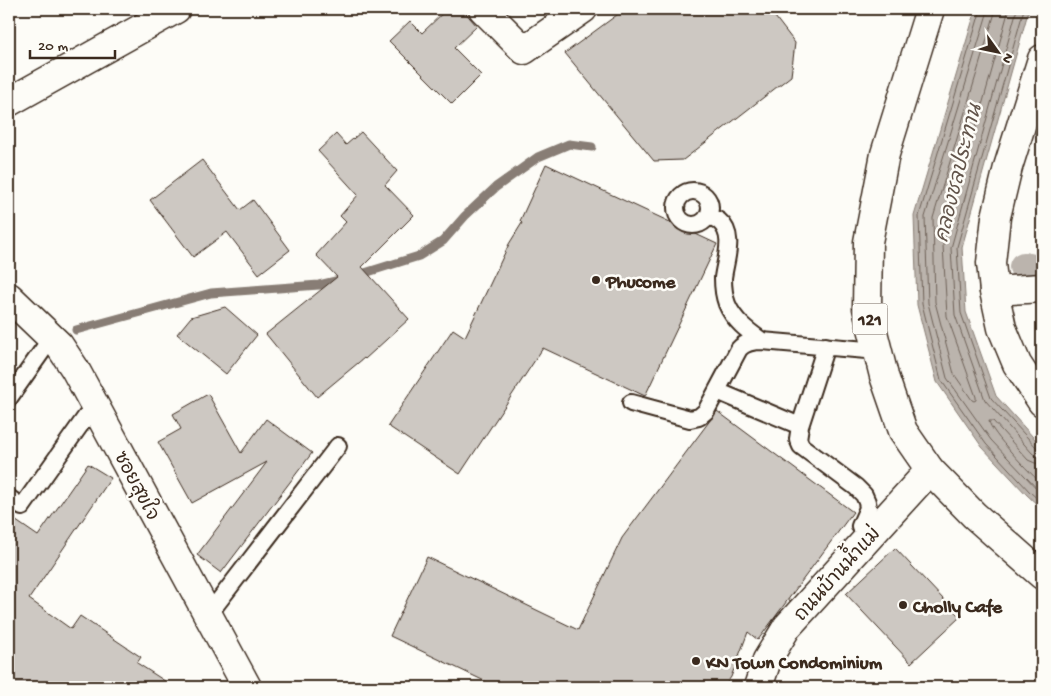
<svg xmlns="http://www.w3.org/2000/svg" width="1051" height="696" font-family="'Gochi Hand','Playpen Sans Thai',sans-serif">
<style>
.water{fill:#bbb4ad;stroke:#887d74}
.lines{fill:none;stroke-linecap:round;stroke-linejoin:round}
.shore{stroke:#6e6157;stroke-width:1}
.stream{stroke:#887d74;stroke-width:9}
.canal{stroke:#bbb4ad;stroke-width:30}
.building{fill:#cdc8c2;stroke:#3b2a1e}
.lane-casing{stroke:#3b2a1e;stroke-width:20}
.street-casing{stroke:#3b2a1e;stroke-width:31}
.primary-casing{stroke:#3b2a1e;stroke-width:31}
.lane{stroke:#fdfcf7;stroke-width:16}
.street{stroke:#fdfcf7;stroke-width:28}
.primary{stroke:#fdfcf7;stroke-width:28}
.poi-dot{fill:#3b2a1e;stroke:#fdfcf7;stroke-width:2}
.labels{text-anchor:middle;stroke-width:5;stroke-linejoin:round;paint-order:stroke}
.shield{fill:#fdfcf7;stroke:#75695f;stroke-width:1}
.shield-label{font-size:18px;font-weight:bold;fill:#3b2a1e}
.poi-label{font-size:19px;font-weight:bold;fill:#3b2a1e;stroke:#fdfcf7;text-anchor:start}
.street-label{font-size:19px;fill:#3b2a1e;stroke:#fdfcf7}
.water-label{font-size:20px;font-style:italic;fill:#615349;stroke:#fdfcf7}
</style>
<rect width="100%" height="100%" fill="#fdfcf7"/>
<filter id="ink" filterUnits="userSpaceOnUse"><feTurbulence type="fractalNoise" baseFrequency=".02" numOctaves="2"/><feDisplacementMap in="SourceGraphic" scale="10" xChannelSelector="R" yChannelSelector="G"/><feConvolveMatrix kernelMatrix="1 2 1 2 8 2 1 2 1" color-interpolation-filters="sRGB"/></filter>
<g filter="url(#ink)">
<path class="water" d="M 976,9 L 1029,9 L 962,247 L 966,312 L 996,396 L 1042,447 L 1042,509 L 1027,495 L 982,447 L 937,382 L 917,305 L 914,216 Z"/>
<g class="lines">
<path class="shore" d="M 981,9 L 919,216 L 922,304 L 941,380 L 986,444 L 1030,492 L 1042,503
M 987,9 L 987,14 L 925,217 L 928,303 L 947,378 L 991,440 L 1042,494
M 995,9 L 994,16 L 933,218 L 935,302 L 954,374 L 972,400 L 974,401 L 976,400 L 976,397 L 947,316 L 943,245 L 1009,9
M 1017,9 L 951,248 L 955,315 L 985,400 L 1032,453 L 1036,456 L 1042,456
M 1024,9 L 957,247 L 961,313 L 991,398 L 1037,448 L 1042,450
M 1042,464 L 1035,463 L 1028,460 L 993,421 L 989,421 C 990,432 1032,475 1042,484"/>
<path class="stream" d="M 355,276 L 419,256 L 443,241 L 465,216 L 496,187 L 538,157 L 569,144 L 592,147
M 76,330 L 211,293 L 319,285 L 340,280"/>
<path class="canal" d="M 1024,267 L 1042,271"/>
</g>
<path class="building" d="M 447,9 L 462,9 L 477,26 L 454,48 L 481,75 L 452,104 L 389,41 L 410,21 L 422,33 Z
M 625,9 L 769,9 L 795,43 L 791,76 L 683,160 L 654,161 L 565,53 Z
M 361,132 L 397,171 L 385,185 L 414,215 L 362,267 L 409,319 L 365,359 L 364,358 L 317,397 L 266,334 L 337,277 L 316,255 L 346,222 L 340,216 L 358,195 L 318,151 L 336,134 L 346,145 Z
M 202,160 L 240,210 L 253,200 L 290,250 L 259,274 L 227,232 L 193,257 L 150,200 Z
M 546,164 L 717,244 L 645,396 L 543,348 L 460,474 L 388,426 L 453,329 L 465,337 L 509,244 L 522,223 L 520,221 Z
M 225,307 L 257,335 L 226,374 L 177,334 L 191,317 Z
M 208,394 L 241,453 L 266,419 L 312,453 L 221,573 L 197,555 L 267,462 L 192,503 L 158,442 L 181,429 L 173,414 Z
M 717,411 L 853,512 L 758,640 L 748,632 L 731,677 L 724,687 L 497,687 L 390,636 L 427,557 L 578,630 L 622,538 Z
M 88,464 L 111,478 L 29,599 L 71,629 L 80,616 L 141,657 L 137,663 L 174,687 L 9,687 L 9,516 L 38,536 Z
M 895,548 L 960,617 L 911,663 L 846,594 Z"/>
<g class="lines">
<defs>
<path id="lane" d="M676 208a17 17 0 1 1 34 0a17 17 0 1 1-34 0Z
M 709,216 C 712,217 716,219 719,221 C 736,235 725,260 723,278 C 723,287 724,296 727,304 C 734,321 748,331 762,341
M 826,346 L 800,426 L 798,439 L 801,446 L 856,487 L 864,495 L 867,502 L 868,508 L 860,526 L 870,536
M 717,391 L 800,426
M 9,398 L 52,337
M 631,403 L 690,419 L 699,417 L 706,411 L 739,349 C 745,342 753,341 762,341 L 878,351
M 9,498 L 22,507 L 95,404
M 208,615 L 338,446"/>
<path id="street" d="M 483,9 L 524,50 L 583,9
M 9,102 L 176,9
M 994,291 L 1042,288
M 9,297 L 59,345 L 75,369 L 247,687
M 758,687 L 767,660 L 787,627 L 930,470"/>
<path id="primary" d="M 930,9 L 885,154 L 868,242 L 867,308 L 884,376 L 903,431 L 930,470 L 974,515 L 1042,575
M 1042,59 L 1008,167 L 996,217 L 991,263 L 994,291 L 1002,328 L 1017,364 L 1042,402"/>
</defs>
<use href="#lane" class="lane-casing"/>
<use href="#street" class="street-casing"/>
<use href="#primary" class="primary-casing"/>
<use href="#lane" class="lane"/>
<use href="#street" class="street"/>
<use href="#primary" class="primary"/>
</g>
</g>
<g class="poi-dot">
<circle cx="596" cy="280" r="5"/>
<circle cx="903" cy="605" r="5"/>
<circle cx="696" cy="661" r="5"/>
</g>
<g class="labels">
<rect class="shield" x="852.5" y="303.5" width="35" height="31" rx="4"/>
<g class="shield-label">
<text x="870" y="325">121</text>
</g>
<g class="poi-label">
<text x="606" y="287">Phucome</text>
<text x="913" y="612">Cholly Cafe</text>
<text x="706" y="668">KN Town Condominium</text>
</g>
<g class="street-label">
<text transform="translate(138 485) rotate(62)" y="7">ซอยสุขใจ</text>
<text transform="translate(836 573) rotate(-48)" y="7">ถนนบ้านน้ำแม่</text>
</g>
<g class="water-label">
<text transform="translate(957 173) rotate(-76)" y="7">คลองชลประทาน</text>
</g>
</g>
<rect width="1051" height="696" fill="none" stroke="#fdfcf7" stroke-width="30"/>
<rect x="15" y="15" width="1021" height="666" fill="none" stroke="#3b2a1e" stroke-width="2" filter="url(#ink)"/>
<g transform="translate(998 52) rotate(123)" stroke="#fdfcf7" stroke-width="4" paint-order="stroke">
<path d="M0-4L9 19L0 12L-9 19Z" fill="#3b2a1e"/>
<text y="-8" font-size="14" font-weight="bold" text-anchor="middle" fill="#3b2a1e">N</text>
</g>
<path d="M30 50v8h85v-8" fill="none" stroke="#3b2a1e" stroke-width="2.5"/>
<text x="38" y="50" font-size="15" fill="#3b2a1e" stroke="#fdfcf7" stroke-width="4" paint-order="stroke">20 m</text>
</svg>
